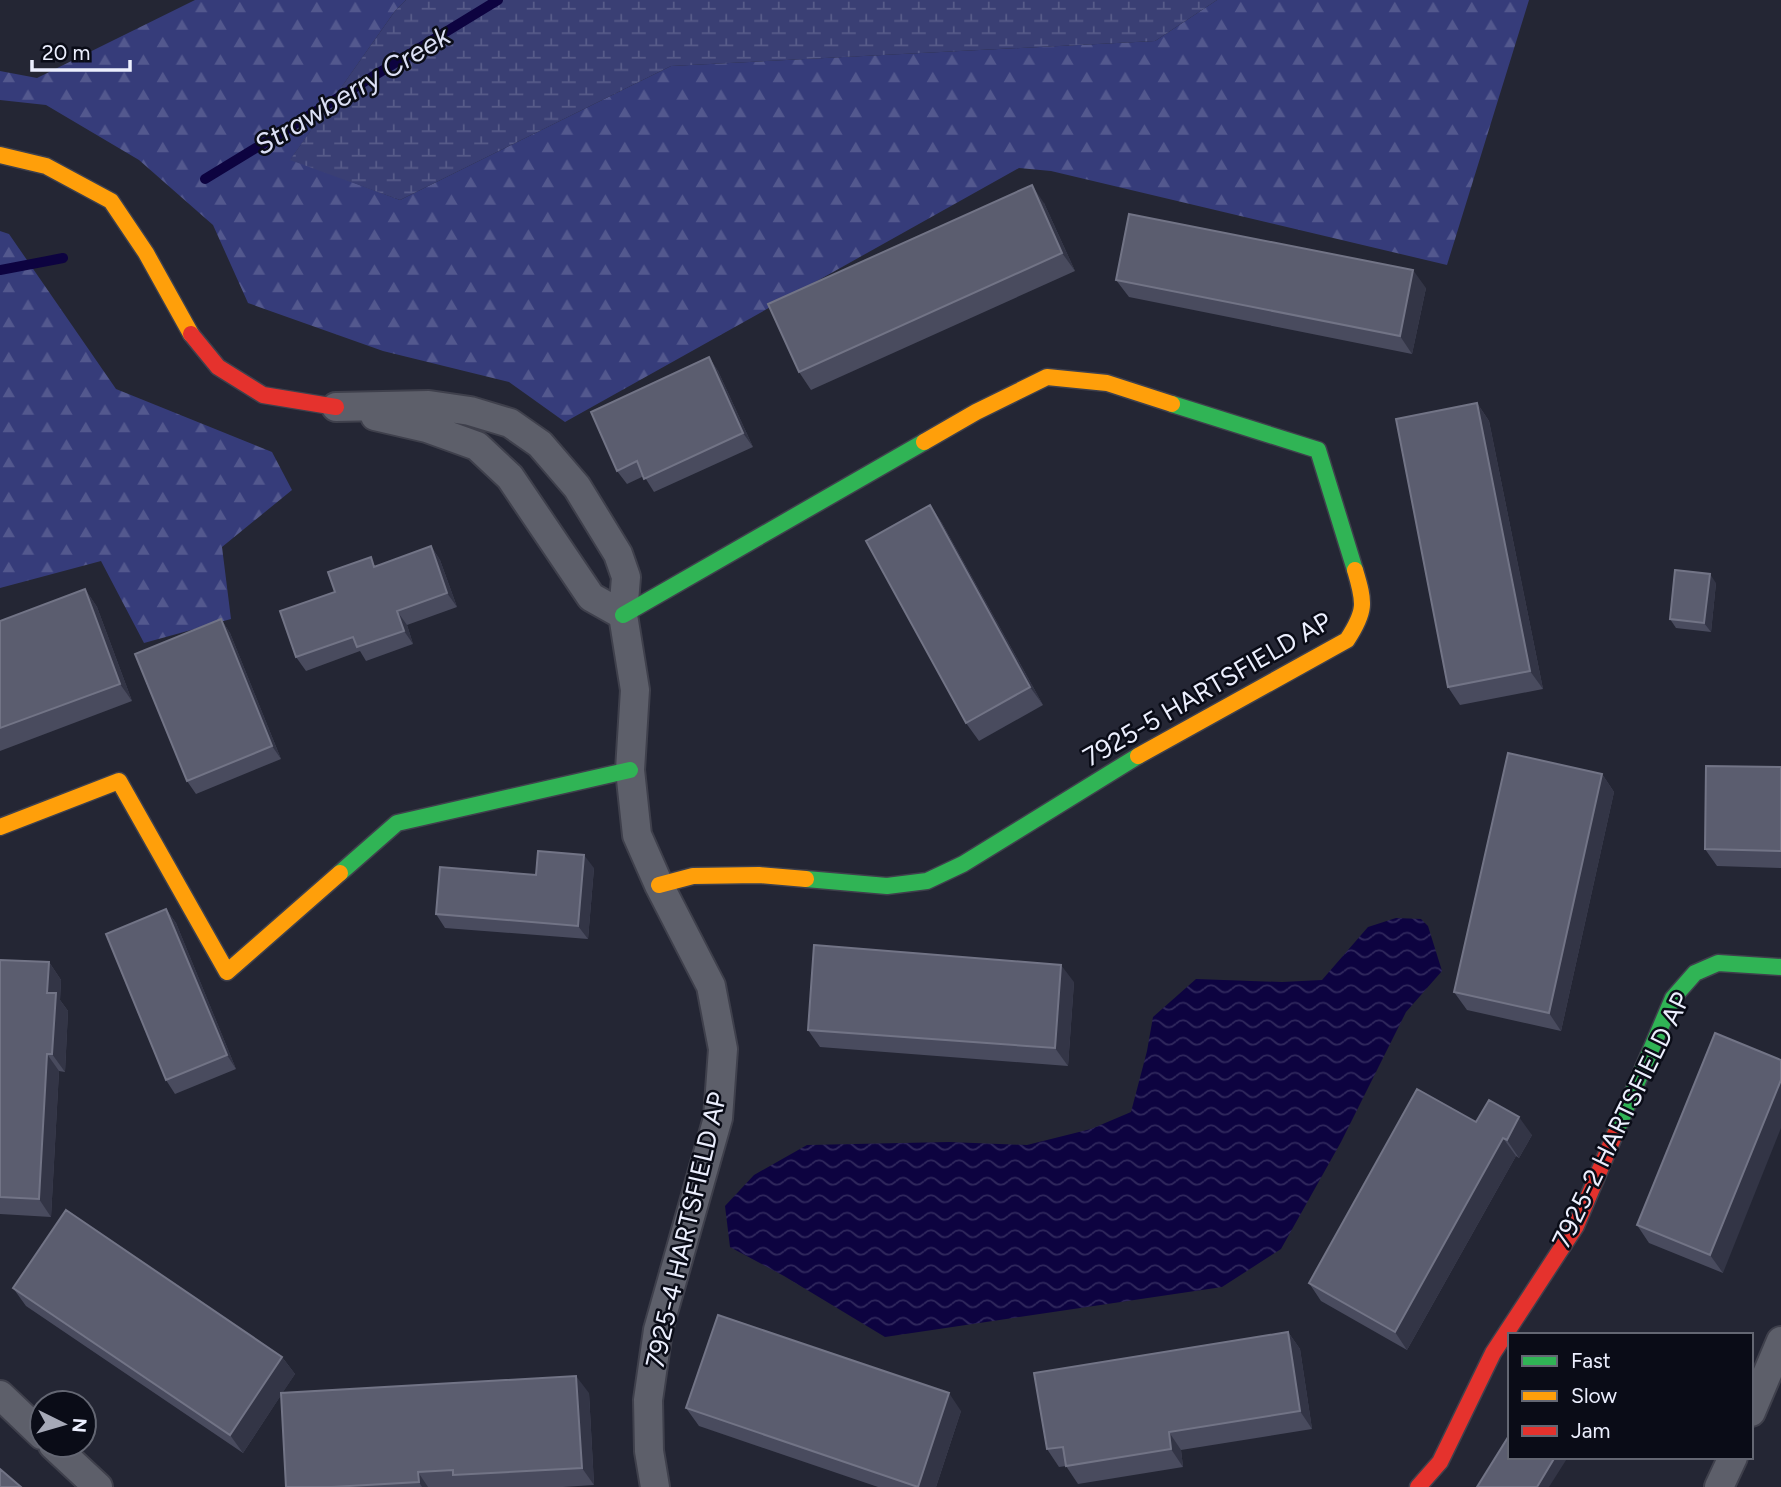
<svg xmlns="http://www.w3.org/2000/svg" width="1781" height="1487" font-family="Figtree,sans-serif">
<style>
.forest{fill:url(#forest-firs)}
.wetland{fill:url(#wetland-marsh)}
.water{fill:url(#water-waves)}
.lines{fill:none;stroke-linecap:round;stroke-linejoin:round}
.stream{stroke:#0d0340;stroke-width:10}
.street-casing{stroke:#3f404c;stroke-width:32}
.fast-casing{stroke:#3f404c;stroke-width:19}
.slow-casing{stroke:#3f404c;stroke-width:19}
.jam-casing{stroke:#3f404c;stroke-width:19}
.street{stroke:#5d5f6a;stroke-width:28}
.fast{stroke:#30b455;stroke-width:16}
.slow{stroke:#ff9f0a;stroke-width:16}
.jam{stroke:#e5322d;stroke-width:16}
.wall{fill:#494b5e}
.shaded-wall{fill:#333546}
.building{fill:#5b5d6f;stroke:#727486;stroke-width:2}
.labels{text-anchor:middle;stroke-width:5;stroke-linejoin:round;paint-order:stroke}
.street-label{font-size:26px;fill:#eceffe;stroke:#0a0c17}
.water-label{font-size:28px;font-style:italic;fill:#dce0f5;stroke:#0a0c17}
</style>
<defs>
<pattern id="forest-firs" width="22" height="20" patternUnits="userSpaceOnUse" patternTransform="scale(1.75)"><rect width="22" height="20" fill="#363c7a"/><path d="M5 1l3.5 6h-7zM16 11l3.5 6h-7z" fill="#53588e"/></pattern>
<pattern id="wetland-marsh" width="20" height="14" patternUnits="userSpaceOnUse" patternTransform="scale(1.75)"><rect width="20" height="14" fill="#3a3f74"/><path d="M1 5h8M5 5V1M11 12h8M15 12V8" fill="none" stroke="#575b89"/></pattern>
<pattern id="water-waves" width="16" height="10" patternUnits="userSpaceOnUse" patternTransform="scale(1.75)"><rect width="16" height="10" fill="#0d0340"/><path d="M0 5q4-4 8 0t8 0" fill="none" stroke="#30285d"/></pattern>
</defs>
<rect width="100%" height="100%" fill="#242634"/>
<path class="forest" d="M 195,0 L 406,0 L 395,11 L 291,159 L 400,200 L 671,66 L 1155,41 L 1217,0 L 1529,0 L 1447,265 L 1051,171 L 1019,168 L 565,422 L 509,382 L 383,351 L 248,303 L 213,225 L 139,160 L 46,105 L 0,100 L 0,71 L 37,78 Z
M 0,231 L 9,234 L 116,389 L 272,452 L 292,490 L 222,547 L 231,619 L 144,643 L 101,561 L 0,588 Z"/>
<path class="wetland" d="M 406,0 L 1217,0 L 1155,41 L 671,66 L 400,200 L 290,160 L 395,11 Z"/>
<path class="water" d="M 1396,918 L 1421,919 L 1428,926 L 1442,971 L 1406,1012 L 1341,1142 L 1281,1249 L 1222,1287 L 885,1337 L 784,1276 L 730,1247 L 725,1206 L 754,1175 L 807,1145 L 949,1142 L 1027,1145 L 1091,1129 L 1131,1112 L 1147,1051 L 1153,1017 L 1196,979 L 1282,982 L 1322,980 L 1368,927 Z"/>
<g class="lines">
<path class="stream" d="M 205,179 L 498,0
M 0,270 L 63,258"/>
<defs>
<path id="street" d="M 336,407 L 429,405 L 470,411 L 510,423 L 540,444 L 577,487 L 618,554 L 626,577 L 623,615 L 635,690 L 630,770 L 637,835 L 659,885 L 711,986 L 723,1049 L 718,1118 L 658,1330 L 648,1400 L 649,1451 L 655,1487
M 375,416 L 427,428 L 477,446 L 510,477 L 591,597 L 623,615
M 0,1395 L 42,1435
M 1751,1412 L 1781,1341
M 53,1445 L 98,1487
M 1719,1487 L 1733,1457"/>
<path id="fast" d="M 1172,404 L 1318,450 L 1355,570
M 623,615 L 924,442
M 340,873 L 397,823 L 630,770
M 806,879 L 887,886 L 927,881 L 963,864 L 1138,756
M 1615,1134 L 1673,998 L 1695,973 L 1718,963 L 1781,967"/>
<path id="slow" d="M 0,155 L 46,166 L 111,201 L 146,253 L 191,334
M 924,442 L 976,412 L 1047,377 L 1107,383 L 1172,404
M 1138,756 L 1347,640 C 1366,611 1365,603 1355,570
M 0,827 L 119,781 L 227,972 L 340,873
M 659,885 L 693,876 L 759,875 L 806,879"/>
<path id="jam" d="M 191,334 L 218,367 L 263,395 L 336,407
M 1418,1487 L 1440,1462 L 1493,1353 L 1576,1226 L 1615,1134"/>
</defs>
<use href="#street" class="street-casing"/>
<use href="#fast" class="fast-casing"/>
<use href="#slow" class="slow-casing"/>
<use href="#jam" class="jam-casing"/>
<use href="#street" class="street"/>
<use href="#fast" class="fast"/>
<use href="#slow" class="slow"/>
<use href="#jam" class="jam"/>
</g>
<path class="wall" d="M 1044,203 L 1075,271 L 811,390 L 799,372 Z
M 1116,280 L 1426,288 L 1412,354 L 1129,297 Z
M 709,357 L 718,371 L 753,447 L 654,492 L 644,476 L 627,484 L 617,471 Z
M 1477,403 L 1489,421 L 1543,689 L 1460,705 L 1448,687 Z
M 930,505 L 942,523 L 1043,705 L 979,741 L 966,723 Z
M 431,546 L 440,560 L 457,607 L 407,625 L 413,644 L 366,661 L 360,651 L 306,671 L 296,657 L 335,592 L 377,566 Z
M 1716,583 L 1711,632 L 1676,628 L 1670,619 Z
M 85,589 L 97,607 L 132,701 L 0,751 L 0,621 Z
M 221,619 L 230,633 L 281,759 L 196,794 L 187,781 Z
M 1781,767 L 1781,868 L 1717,866 L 1705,849 Z
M 1602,774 L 1614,792 L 1561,1031 L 1467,1010 L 1454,992 Z
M 594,868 L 588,939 L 445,928 L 436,914 L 536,875 Z
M 166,909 L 176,923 L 236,1069 L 175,1094 L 166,1080 Z
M 0,960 L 49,962 L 61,980 L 60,1000 L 68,1011 L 65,1072 L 59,1071 L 51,1217 L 0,1214 Z
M 1074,982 L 1068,1066 L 820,1047 L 808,1030 Z
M 1715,1033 L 1723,1273 L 1649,1243 L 1637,1225 Z
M 1476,1122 L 1532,1135 L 1519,1158 L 1516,1156 L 1407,1350 L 1321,1301 L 1309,1283 Z
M 13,1288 L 282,1357 L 295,1374 L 282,1393 L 589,1393 L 594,1485 L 563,1487 L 286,1487 L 281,1395 L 243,1453 L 26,1306 Z
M 1288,1332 L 1300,1349 L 1312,1429 L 1181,1450 L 1183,1467 L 1078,1484 L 1066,1466 L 1059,1467 L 1047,1449 Z
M 686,1408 L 961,1411 L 936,1487 L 878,1487 L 699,1426 Z"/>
<path class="shaded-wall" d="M 1032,185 L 1044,203 L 1075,271 L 1062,253 Z
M 1413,270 L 1426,288 L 1412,354 L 1400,336 Z
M 709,357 L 718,371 L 753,447 L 743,433 Z
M 1477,403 L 1489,421 L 1543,689 L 1530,671 Z
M 930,505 L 942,523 L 1043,705 L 1030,687 Z
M 431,546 L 440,560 L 457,607 L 447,593 Z
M 1710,574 L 1716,583 L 1711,632 L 1704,623 Z
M 85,589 L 97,607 L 132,701 L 120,684 Z
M 397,611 L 407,625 L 413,644 L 404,631 Z
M 221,619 L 230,633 L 281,759 L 272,746 Z
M 1602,774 L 1614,792 L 1561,1031 L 1549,1013 Z
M 584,855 L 594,868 L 588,939 L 578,926 Z
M 166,909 L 176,923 L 236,1069 L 227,1055 Z
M 49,962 L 61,980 L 60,1000 L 68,1011 L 65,1072 L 52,1054 L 47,993 Z
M 1061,965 L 1074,982 L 1068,1066 L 1055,1048 Z
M 47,1054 L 59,1071 L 51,1217 L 39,1199 Z
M 1781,1080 L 1781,1128 L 1723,1273 L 1710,1255 Z
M 1519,1117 L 1532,1135 L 1519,1158 L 1507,1140 Z
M 1503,1138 L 1516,1156 L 1407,1350 L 1395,1332 Z
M 1288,1332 L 1300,1349 L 1312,1429 L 1300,1411 Z
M 282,1357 L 295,1374 L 243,1453 L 230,1435 Z
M 576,1376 L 589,1393 L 594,1485 L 582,1468 Z
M 949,1393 L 961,1411 L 936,1487 L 918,1487 Z
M 1169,1432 L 1181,1450 L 1183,1467 L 1171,1449 Z
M 1555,1457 L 1568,1457 L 1549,1487 L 1537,1487 Z
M 418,1472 L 428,1487 L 422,1487 L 419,1482 Z"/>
<path class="building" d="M 1032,185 L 1062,253 L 799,372 L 768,304 Z
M 1129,214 L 1413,270 L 1400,336 L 1116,280 Z
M 709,357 L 743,433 L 644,479 L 637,461 L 617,471 L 591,412 Z
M 1477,403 L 1530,671 L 1448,687 L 1396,419 Z
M 930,505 L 1030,687 L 966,723 L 866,541 Z
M 431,546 L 447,593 L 397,611 L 404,631 L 357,647 L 353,637 L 296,657 L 280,611 L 335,592 L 328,572 L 371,557 L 374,567 Z
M 1675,570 L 1710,574 L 1704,623 L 1670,619 Z
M 85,589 L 120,684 L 0,728 L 0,621 Z
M 221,619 L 272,746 L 187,781 L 135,654 Z
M 1508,753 L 1602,774 L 1549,1013 L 1454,992 Z
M 1706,766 L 1781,767 L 1781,851 L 1705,849 Z
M 538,851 L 584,855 L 578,926 L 436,914 L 440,867 L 536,875 Z
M 166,909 L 227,1055 L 166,1080 L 106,934 Z
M 814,945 L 1061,965 L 1055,1048 L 808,1030 Z
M 0,960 L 49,962 L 47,993 L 56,993 L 52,1054 L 47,1054 L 39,1199 L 0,1197 Z
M 1715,1033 L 1781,1060 L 1781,1080 L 1710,1255 L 1637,1225 Z
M 1417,1089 L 1476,1122 L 1489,1100 L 1519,1117 L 1507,1140 L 1503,1138 L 1395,1332 L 1309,1283 Z
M 66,1210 L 282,1357 L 230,1435 L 13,1288 Z
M 718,1315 L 949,1393 L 918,1487 L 686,1408 Z
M 1288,1332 L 1300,1411 L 1169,1432 L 1171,1449 L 1066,1466 L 1063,1447 L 1047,1449 L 1034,1373 Z
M 576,1376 L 582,1468 L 453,1475 L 453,1470 L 418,1472 L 419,1482 L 332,1487 L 286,1487 L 281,1393 Z
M 1510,1434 L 1510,1457 L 1555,1457 L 1537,1487 L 1477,1487 Z
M 0,1469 L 21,1487 L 0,1487 Z"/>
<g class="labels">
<g class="street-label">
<text transform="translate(1207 689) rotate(-30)" y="9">7925-5 HARTSFIELD AP</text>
<text transform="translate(1621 1120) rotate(-64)" y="9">7925-2 HARTSFIELD AP</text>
<text transform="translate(686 1230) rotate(-77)" y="9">7925-4 HARTSFIELD AP</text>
</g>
<g class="water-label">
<text transform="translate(352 90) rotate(-31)" y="10">Strawberry Creek</text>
</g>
</g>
<rect x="1508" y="1333" width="245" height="126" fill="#0a0c17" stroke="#646773" stroke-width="2"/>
<rect x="1522" y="1356" width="35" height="10" fill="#30b455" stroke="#646773" stroke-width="2"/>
<text x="1571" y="1368" font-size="21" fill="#eceffe">Fast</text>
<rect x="1522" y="1391" width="35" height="10" fill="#ff9f0a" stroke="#646773" stroke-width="2"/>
<text x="1571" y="1403" font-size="21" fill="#eceffe">Slow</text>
<rect x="1522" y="1426" width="35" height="10" fill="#e5322d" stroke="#646773" stroke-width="2"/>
<text x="1571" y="1438" font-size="21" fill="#eceffe">Jam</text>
<g transform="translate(63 1424) rotate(95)"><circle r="33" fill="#0a0c17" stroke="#646773" stroke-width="2"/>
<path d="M0-5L12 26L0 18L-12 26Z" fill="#a6a9b7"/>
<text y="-10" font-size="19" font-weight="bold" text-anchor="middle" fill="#eceffe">N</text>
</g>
<path d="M32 60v10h98v-10" fill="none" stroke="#eceffe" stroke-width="3.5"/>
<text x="42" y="60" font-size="21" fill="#eceffe" stroke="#0a0c17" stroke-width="5" paint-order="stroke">20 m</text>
</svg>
